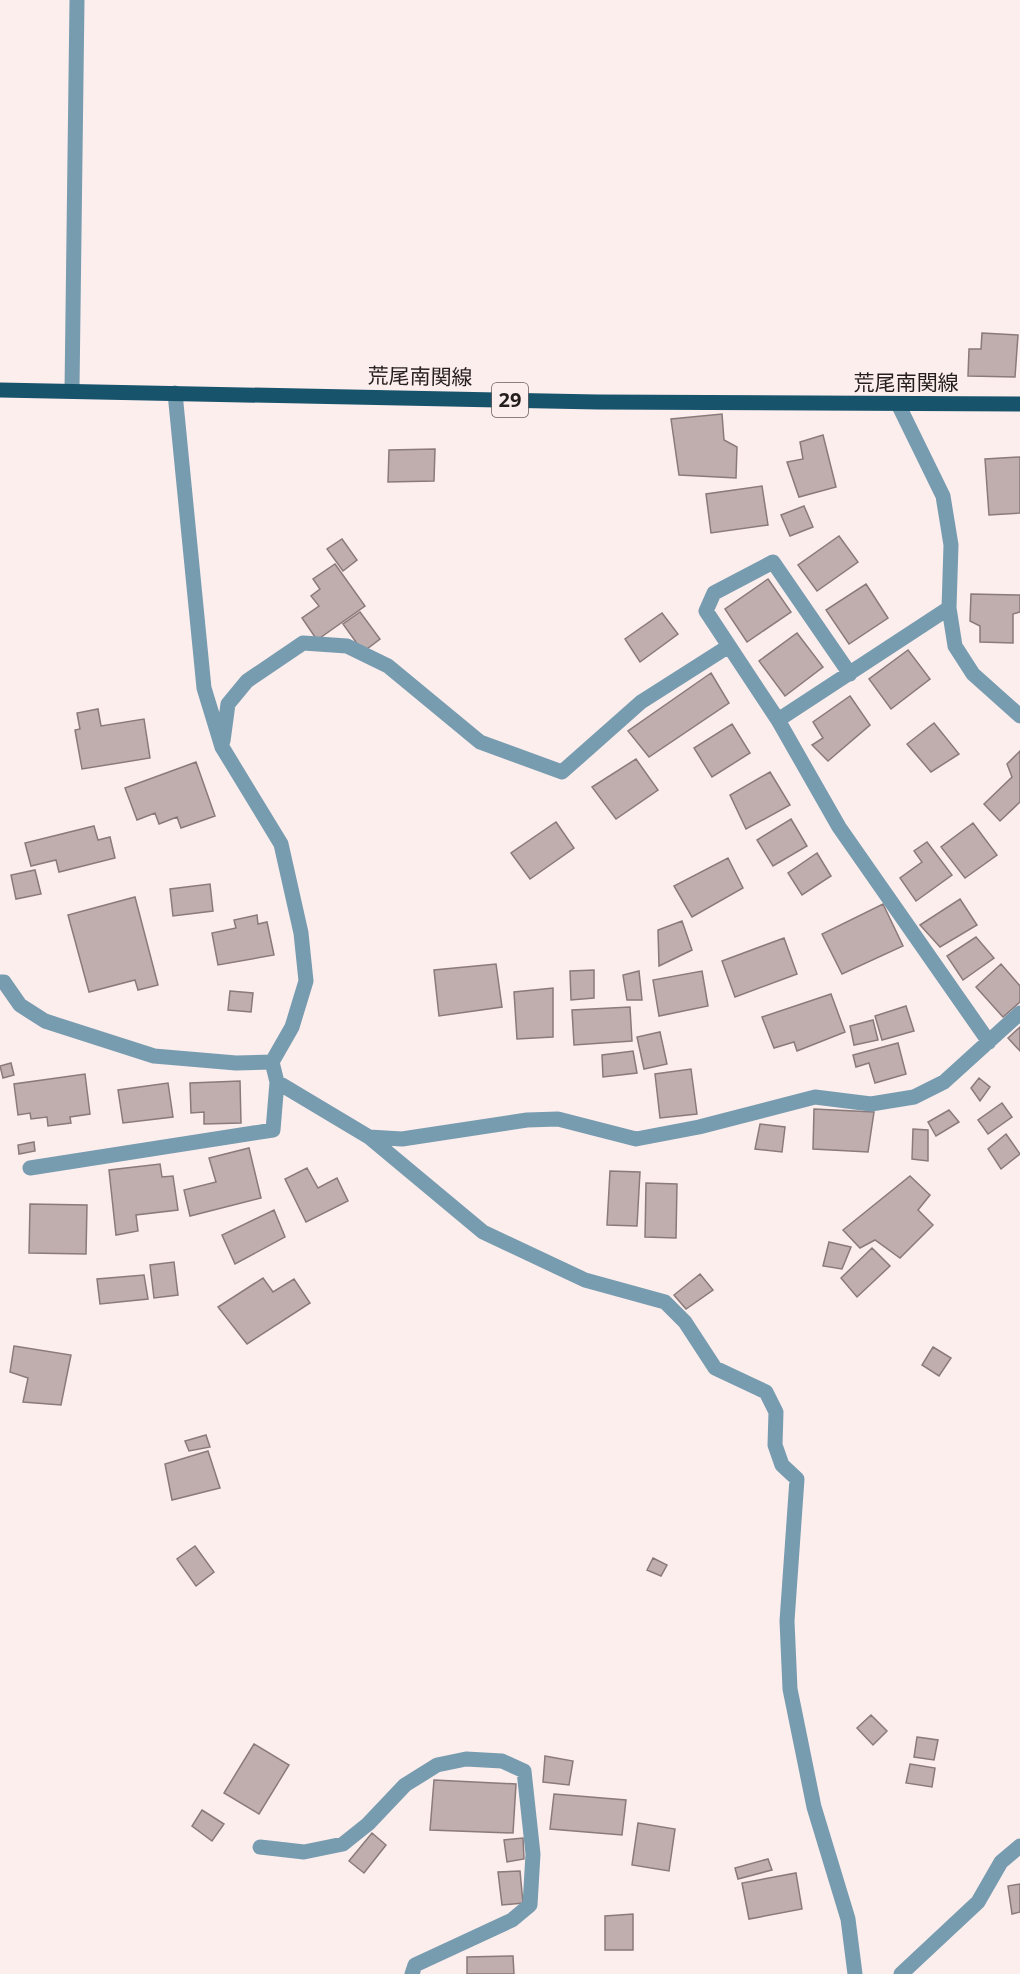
<svg xmlns="http://www.w3.org/2000/svg" width="1020" height="1974" font-family="'Noto Sans','Noto Sans JP',sans-serif">
<style>
.building{fill:#c0aeae;stroke:#8b7a7a;stroke-width:1.5}
.lines{fill:none;stroke-linecap:round;stroke-linejoin:round}
.minor{stroke:#789caf;stroke-width:15}
.primary{stroke:#18536c;stroke-width:15}
.labels{text-anchor:middle;stroke-width:5;stroke-linejoin:round;paint-order:stroke}
.shield{fill:#fdeeee;stroke:#665c5c;stroke-width:1.5}
.shield-label{font-size:20px;font-weight:bold;fill:#251e1e}
.street-label{font-size:21px;fill:#251e1e;stroke:#fdeeee}
</style>
<rect width="100%" height="100%" fill="#fdeeee"/>
<path class="building" d="M 982,333 L 1018,335 L 1015,377 L 968,376 L 969,349 L 981,349 Z
M 722,414 L 724,440 L 737,447 L 736,478 L 679,475 L 671,419 Z
M 823,435 L 836,487 L 799,497 L 787,462 L 803,459 L 800,442 Z
M 435,449 L 434,481 L 388,482 L 389,450 Z
M 1020,457 L 1020,513 L 989,515 L 985,459 Z
M 762,486 L 768,525 L 711,533 L 706,494 Z
M 804,506 L 813,527 L 790,536 L 781,515 Z
M 839,536 L 858,562 L 817,591 L 798,565 Z
M 342,539 L 357,560 L 343,571 L 327,549 Z
M 335,564 L 365,606 L 317,640 L 302,618 L 319,606 L 311,596 L 320,589 L 313,579 Z
M 768,579 L 791,612 L 747,642 L 725,609 Z
M 866,584 L 888,618 L 849,644 L 826,610 Z
M 971,594 L 1020,595 L 1020,612 L 1013,614 L 1013,643 L 980,642 L 980,626 L 970,621 Z
M 360,612 L 380,639 L 363,652 L 343,624 Z
M 662,613 L 678,634 L 640,662 L 625,639 Z
M 797,633 L 823,667 L 785,696 L 759,661 Z
M 908,650 L 930,679 L 891,709 L 869,679 Z
M 711,673 L 729,703 L 649,757 L 628,731 Z
M 850,696 L 870,725 L 828,761 L 812,745 L 823,738 L 813,722 Z
M 98,709 L 101,726 L 144,719 L 150,758 L 82,769 L 75,730 L 80,729 L 77,713 Z
M 934,723 L 959,754 L 931,772 L 907,744 Z
M 732,724 L 750,753 L 712,777 L 694,748 Z
M 1020,751 L 1020,802 L 1000,821 L 984,804 L 1012,777 L 1007,764 Z
M 636,759 L 658,790 L 616,819 L 592,787 Z
M 196,762 L 215,816 L 181,828 L 177,817 L 159,824 L 155,813 L 137,820 L 125,788 Z
M 770,772 L 790,805 L 746,829 L 730,795 Z
M 791,819 L 807,846 L 773,866 L 757,840 Z
M 556,822 L 574,848 L 530,879 L 511,853 Z
M 973,823 L 997,855 L 965,878 L 941,847 Z
M 94,826 L 98,840 L 110,837 L 115,858 L 59,872 L 56,860 L 31,866 L 25,843 Z
M 927,842 L 952,875 L 916,901 L 900,878 L 922,862 L 914,851 Z
M 817,853 L 831,876 L 802,895 L 788,873 Z
M 728,858 L 743,888 L 692,917 L 674,886 Z
M 35,870 L 41,894 L 16,899 L 11,875 Z
M 210,884 L 213,911 L 173,916 L 170,889 Z
M 135,897 L 158,985 L 138,990 L 135,980 L 89,992 L 68,915 Z
M 960,899 L 977,925 L 940,947 L 920,925 Z
M 883,904 L 903,946 L 842,974 L 822,934 Z
M 257,915 L 258,924 L 267,922 L 274,955 L 218,965 L 212,933 L 236,928 L 234,920 Z
M 682,921 L 692,950 L 659,966 L 658,930 Z
M 976,937 L 994,958 L 963,980 L 947,956 Z
M 784,938 L 797,974 L 735,997 L 722,961 Z
M 496,964 L 502,1007 L 439,1016 L 434,970 Z
M 1001,964 L 1020,986 L 1020,1002 L 1003,1017 L 976,987 Z
M 594,970 L 594,998 L 571,1000 L 570,971 Z
M 639,971 L 642,1000 L 627,1000 L 623,975 Z
M 702,971 L 708,1006 L 659,1016 L 653,980 Z
M 553,988 L 553,1037 L 517,1039 L 514,992 Z
M 230,991 L 253,993 L 251,1012 L 228,1010 Z
M 831,994 L 845,1032 L 797,1051 L 794,1042 L 774,1048 L 762,1017 Z
M 906,1006 L 914,1031 L 882,1040 L 875,1016 Z
M 630,1007 L 632,1041 L 574,1045 L 572,1010 Z
M 873,1020 L 878,1040 L 854,1045 L 850,1026 Z
M 1020,1027 L 1020,1051 L 1008,1038 Z
M 660,1032 L 667,1064 L 644,1069 L 637,1037 Z
M 898,1043 L 906,1074 L 875,1083 L 869,1063 L 856,1067 L 853,1055 Z
M 633,1051 L 637,1073 L 603,1077 L 602,1055 Z
M 11,1063 L 14,1075 L 3,1078 L 0,1066 Z
M 691,1069 L 697,1114 L 660,1118 L 655,1074 Z
M 85,1074 L 90,1114 L 70,1117 L 71,1123 L 48,1126 L 47,1117 L 31,1119 L 30,1113 L 18,1115 L 14,1084 Z
M 979,1078 L 990,1087 L 980,1101 L 971,1088 Z
M 240,1081 L 241,1123 L 204,1124 L 204,1112 L 191,1113 L 190,1083 Z
M 168,1083 L 173,1117 L 123,1123 L 118,1090 Z
M 1002,1103 L 1012,1117 L 988,1134 L 978,1120 Z
M 814,1109 L 874,1112 L 868,1152 L 813,1149 Z
M 949,1110 L 959,1122 L 936,1136 L 928,1122 Z
M 760,1124 L 785,1127 L 782,1152 L 755,1149 Z
M 913,1129 L 928,1130 L 928,1161 L 912,1159 Z
M 1006,1134 L 1020,1154 L 1001,1169 L 988,1149 Z
M 34,1142 L 35,1151 L 19,1154 L 18,1145 Z
M 249,1148 L 261,1198 L 190,1216 L 184,1190 L 216,1182 L 209,1158 Z
M 160,1164 L 162,1177 L 173,1176 L 178,1210 L 136,1215 L 138,1231 L 116,1235 L 109,1170 Z
M 307,1168 L 318,1188 L 337,1178 L 348,1201 L 306,1222 L 285,1179 Z
M 610,1171 L 640,1172 L 637,1226 L 607,1225 Z
M 910,1176 L 930,1195 L 918,1210 L 933,1225 L 900,1258 L 875,1240 L 860,1248 L 843,1230 Z
M 646,1183 L 677,1184 L 676,1238 L 645,1237 Z
M 30,1204 L 87,1205 L 86,1254 L 29,1253 Z
M 274,1210 L 285,1237 L 235,1264 L 222,1235 Z
M 829,1242 L 851,1247 L 842,1269 L 823,1266 Z
M 872,1248 L 890,1266 L 857,1297 L 841,1278 Z
M 174,1262 L 178,1295 L 154,1298 L 150,1265 Z
M 700,1274 L 713,1290 L 686,1309 L 674,1295 Z
M 144,1275 L 148,1299 L 100,1304 L 97,1279 Z
M 263,1278 L 273,1292 L 294,1279 L 310,1303 L 247,1344 L 218,1307 Z
M 14,1346 L 71,1355 L 61,1405 L 23,1402 L 28,1378 L 10,1372 Z
M 933,1347 L 951,1358 L 939,1376 L 922,1365 Z
M 206,1435 L 210,1447 L 189,1451 L 185,1441 Z
M 208,1451 L 220,1488 L 172,1500 L 165,1464 Z
M 195,1546 L 214,1572 L 196,1586 L 177,1559 Z
M 653,1558 L 667,1565 L 661,1576 L 647,1570 Z
M 871,1715 L 887,1731 L 873,1745 L 857,1728 Z
M 917,1737 L 938,1740 L 934,1760 L 914,1757 Z
M 254,1744 L 289,1765 L 259,1814 L 224,1793 Z
M 545,1756 L 573,1761 L 569,1785 L 543,1782 Z
M 910,1764 L 935,1768 L 932,1787 L 906,1783 Z
M 434,1780 L 516,1784 L 513,1833 L 430,1830 Z
M 554,1794 L 626,1800 L 622,1835 L 550,1829 Z
M 202,1810 L 224,1824 L 212,1841 L 192,1826 Z
M 638,1823 L 675,1829 L 669,1871 L 632,1865 Z
M 372,1833 L 386,1845 L 364,1873 L 349,1861 Z
M 523,1838 L 524,1859 L 507,1862 L 504,1840 Z
M 768,1859 L 772,1870 L 738,1879 L 735,1868 Z
M 520,1871 L 523,1903 L 502,1905 L 498,1872 Z
M 796,1873 L 802,1909 L 749,1919 L 742,1883 Z
M 1020,1884 L 1020,1912 L 1012,1914 L 1008,1886 Z
M 633,1914 L 633,1950 L 605,1950 L 605,1916 Z
M 513,1956 L 514,1974 L 467,1974 L 467,1957 Z"/>
<g class="lines">
<path class="minor" d="M 72,390 L 77,0
M 898,404 L 943,496 L 951,545 L 949,608 L 955,646 L 973,674 L 1020,716
M 850,674 L 773,562 L 714,593 L 706,611 L 778,720 L 839,827 L 989,1042
M 778,720 L 949,608
M 223,741 L 228,704 L 247,681 L 303,643 L 347,646 L 388,666 L 480,742 L 562,772 L 641,702 L 729,646
M 0,982 L 4,982 L 20,1005 L 45,1021 L 154,1056 L 236,1063 L 272,1062
M 277,1082 L 369,1137 L 402,1139 L 527,1120 L 558,1119 L 636,1139 L 699,1127 L 815,1097 L 871,1104 L 914,1097 L 944,1082 L 1020,1013
M 369,1137 L 483,1232 L 585,1280 L 665,1302 L 685,1322 L 715,1368 L 766,1392 L 776,1412 L 775,1445 L 782,1465 L 797,1479 L 787,1621 L 790,1689 L 814,1807 L 848,1919 L 855,1974
M 30,1168 L 273,1130 L 277,1082 L 272,1062 L 292,1027 L 306,981 L 301,933 L 281,844 L 222,747 L 204,688 L 175,393
M 260,1847 L 304,1852 L 343,1844 L 368,1824 L 405,1785 L 437,1765 L 466,1759 L 502,1761 L 524,1771 L 533,1854 L 530,1905 L 512,1920 L 415,1965 L 412,1974
M 901,1974 L 978,1902 L 1001,1862 L 1020,1846"/>
<path class="primary" d="M 0,390 L 598,402 L 1020,404"/>
</g>
<g class="labels">
<rect class="shield" x="492" y="383" width="36" height="34" rx="4.5"/>
<g class="shield-label">
<text x="510" y="407">29</text>
</g>
<g class="street-label">
<text transform="translate(420 377) rotate(1)" y="7">荒尾南関線</text>
<text x="906" y="390">荒尾南関線</text>
</g>
</g>
</svg>
